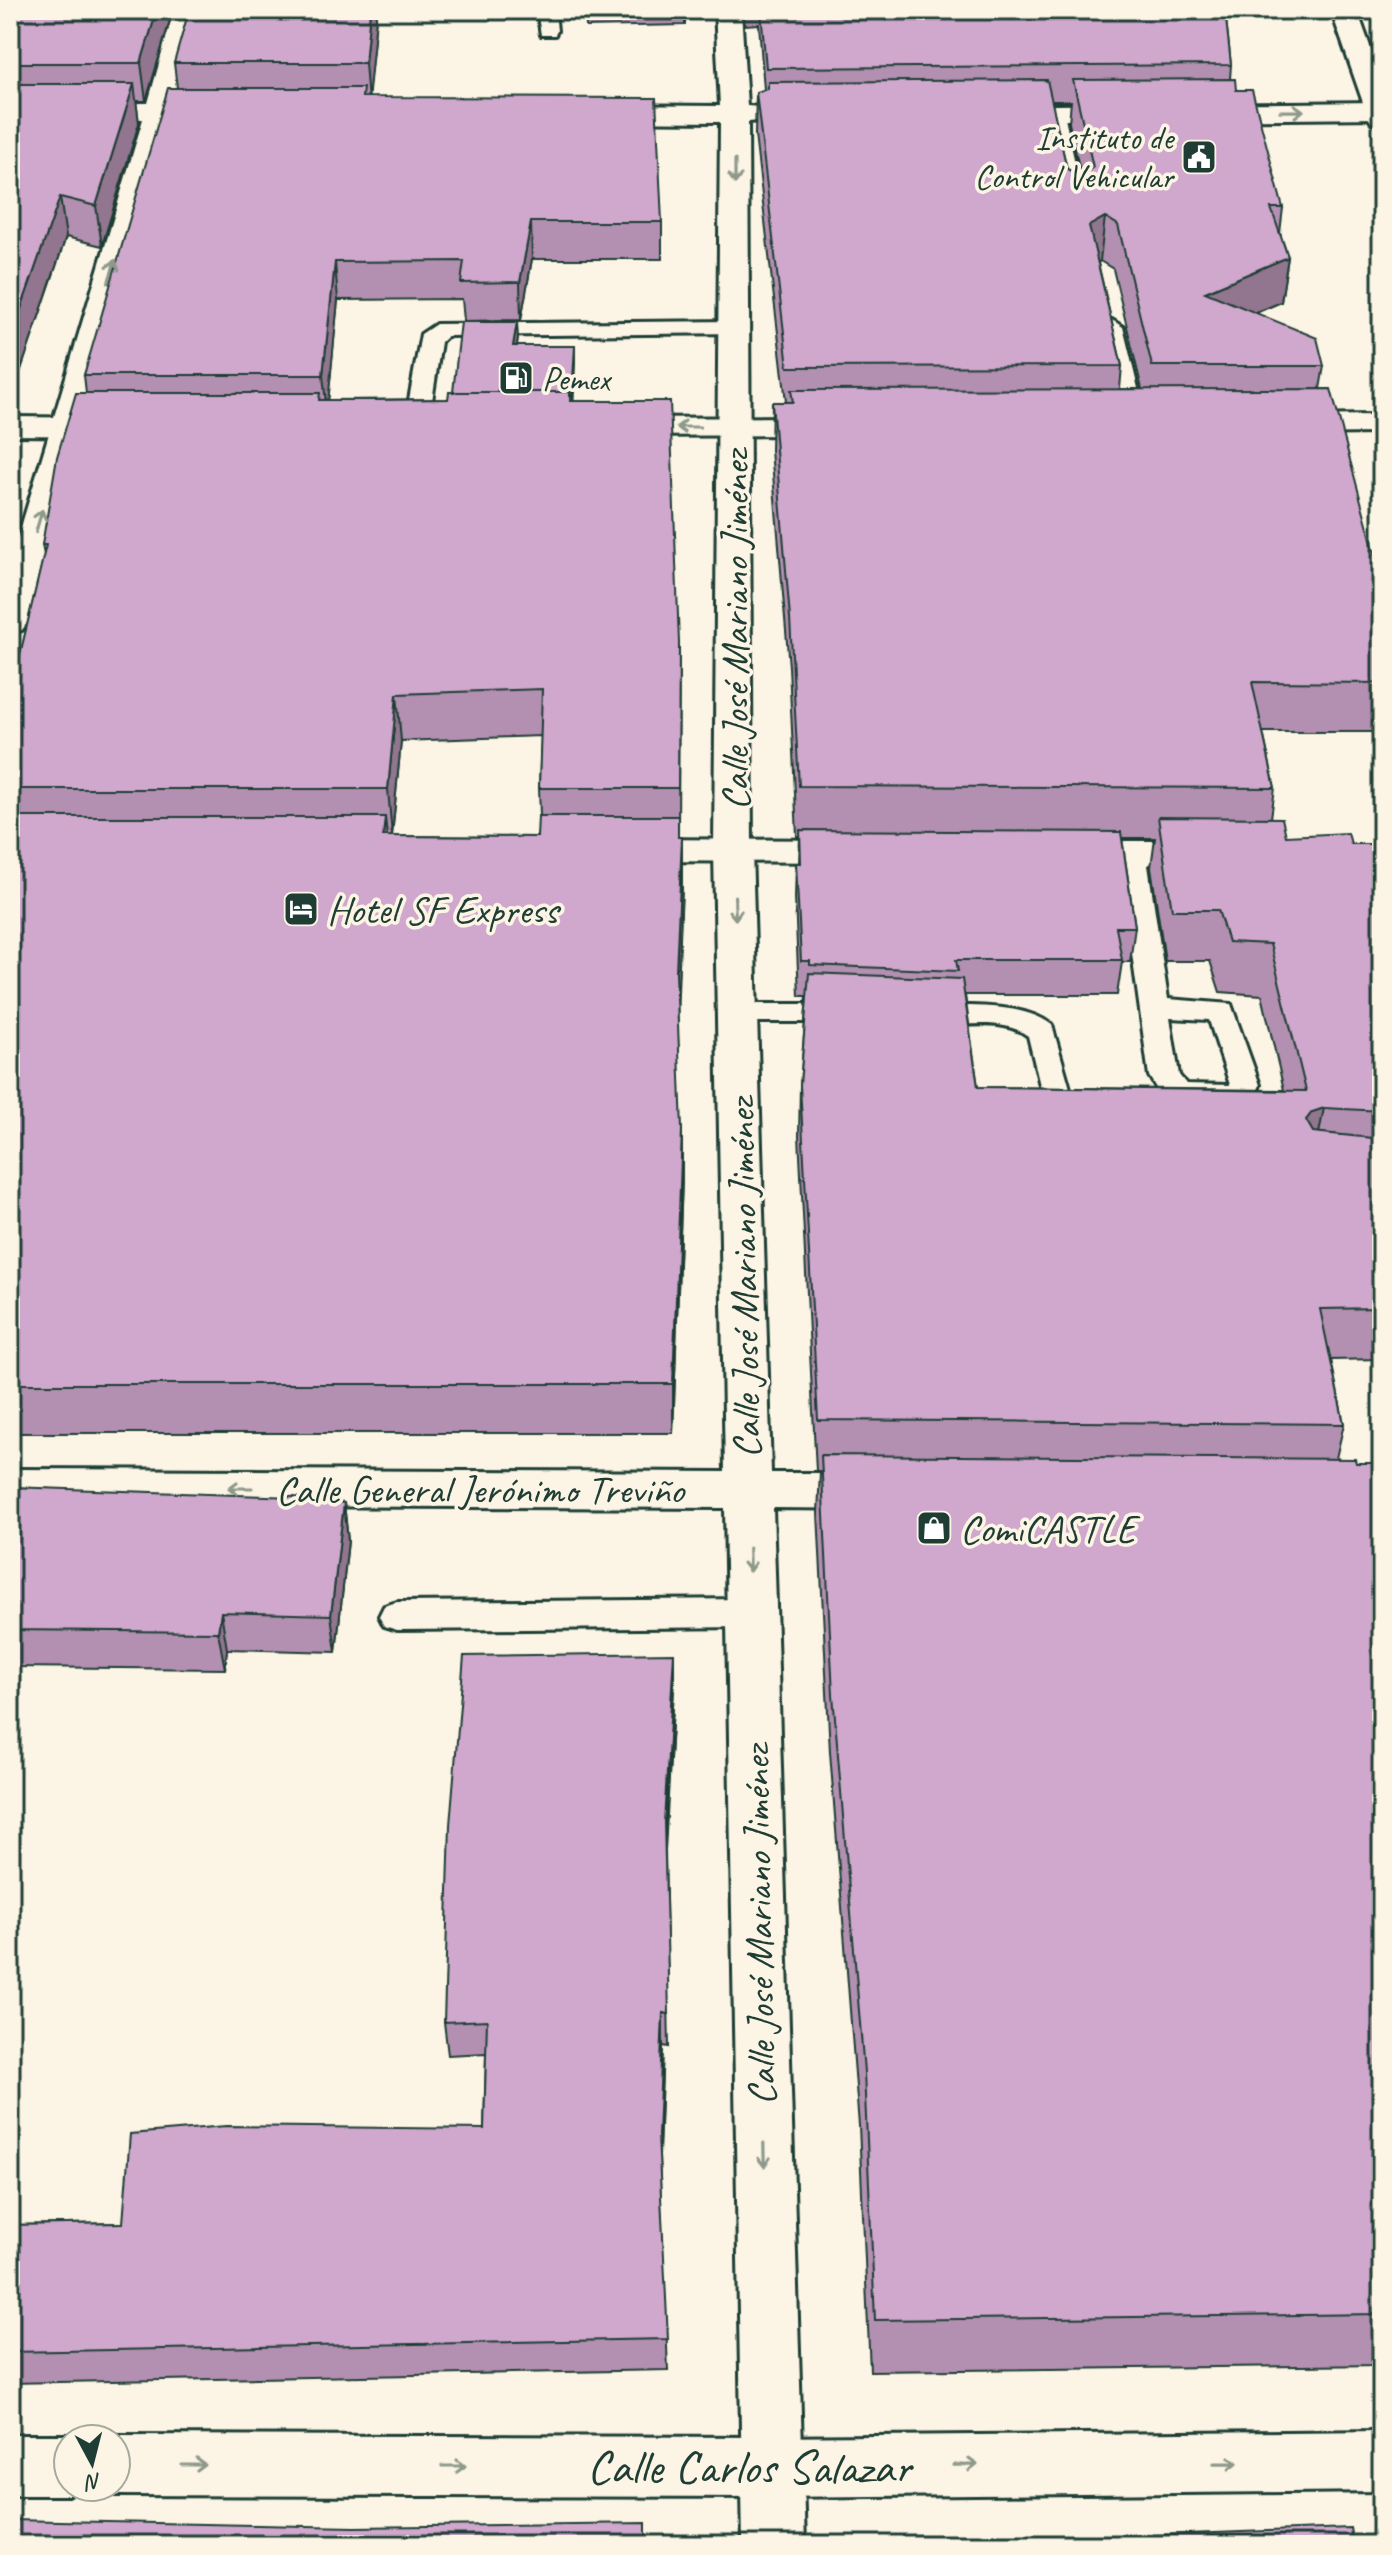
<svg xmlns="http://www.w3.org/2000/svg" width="1392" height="2555" font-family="Caveat,sans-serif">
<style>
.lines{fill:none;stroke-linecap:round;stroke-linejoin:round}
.service-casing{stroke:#1f3d34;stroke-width:6}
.minor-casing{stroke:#1f3d34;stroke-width:6}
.tertiary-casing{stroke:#1f3d34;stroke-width:6}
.trunk-casing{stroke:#1f3d34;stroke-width:6}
.service{fill:#fcf5e5;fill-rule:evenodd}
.minor{fill:#fcf5e5;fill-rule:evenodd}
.tertiary{fill:#fcf5e5;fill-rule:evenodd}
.trunk{fill:#fcf5e5;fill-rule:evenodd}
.wall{fill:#b390b1;stroke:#1f3d34;stroke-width:2;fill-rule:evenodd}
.shaded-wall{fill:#927690;stroke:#1f3d34;stroke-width:2}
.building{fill:#d0a8ce;stroke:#1f3d34;stroke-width:2}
.oneway{stroke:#8e998c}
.labels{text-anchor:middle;stroke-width:7;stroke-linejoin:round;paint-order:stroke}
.far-poi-label{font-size:34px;fill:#1f3d34;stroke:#fcf5e5;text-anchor:end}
.street-label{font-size:40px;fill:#1f3d34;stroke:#fcf5e5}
.poi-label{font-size:40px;fill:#1f3d34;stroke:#fcf5e5;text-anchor:start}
.near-street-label{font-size:48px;fill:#1f3d34;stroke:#fcf5e5}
</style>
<rect width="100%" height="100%" fill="#fcf5e5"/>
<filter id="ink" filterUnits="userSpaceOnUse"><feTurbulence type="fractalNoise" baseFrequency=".0125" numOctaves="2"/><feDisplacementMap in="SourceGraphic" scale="16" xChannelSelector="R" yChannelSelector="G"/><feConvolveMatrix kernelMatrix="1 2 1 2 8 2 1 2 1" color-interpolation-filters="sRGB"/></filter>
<g filter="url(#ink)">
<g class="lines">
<defs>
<path id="service" d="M 537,10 L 555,10 L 557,31 L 555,35 L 541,35 Z
M 1054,108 L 1064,114 L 1086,212 L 1076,218 L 1066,212 L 1044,114 Z
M 1112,320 L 1123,327 L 1147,425 L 1143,430 L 1127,430 L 1123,425 L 1101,327 Z
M 735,321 L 743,323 L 746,328 L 743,333 L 447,336 L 441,342 L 428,427 L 424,432 L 408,432 L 404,427 L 421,334 L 436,324 Z
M 1132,844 L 1142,846 L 1146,852 L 1168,999 L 1231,1004 L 1260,1085 L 1254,1098 C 1234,1107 1182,1113 1164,1098 C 1158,1092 1153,1083 1149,1076 L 1118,852 L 1122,846 ZM 1170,1018 L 1209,1020 L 1230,1085 L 1186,1084 L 1179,1075 Z
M 738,1004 L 847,1004 L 857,1006 L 862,1013 L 857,1020 L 847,1022 L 738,1022 L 728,1020 L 723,1013 L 728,1006 Z
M 970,1006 C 999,1007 1029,1008 1052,1025 L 1075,1106 L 1071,1113 L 1060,1116 L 1049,1113 L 1045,1106 L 1028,1036 C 997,1013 950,1032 915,1023 L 910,1016 L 915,1009 Z
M 751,1599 L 764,1603 L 769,1613 L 764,1623 L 751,1627 L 397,1630 L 384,1626 L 379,1616 L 384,1606 L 397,1602 Z"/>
<path id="minor" d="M 174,10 L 200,10 L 175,103 L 230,105 L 234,111 L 230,117 L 171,119 L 27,623 L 22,630 L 10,633 L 10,564 L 143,119 L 10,120 L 10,104 L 148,103 Z
M 715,10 L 741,10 L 747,106 L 774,108 L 778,114 L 774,120 L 748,122 L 752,850 L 771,1473 L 880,1473 L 897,1478 L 904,1491 L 897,1504 L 880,1509 L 773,1508 L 805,2545 L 743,2545 L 725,1508 L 10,1505 L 10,1469 L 725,1472 L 714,850 L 720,122 L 596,121 L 586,119 L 582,113 L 586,107 L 596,105 L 720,106 Z
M 1382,102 L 1382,118 L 1196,120 L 1186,118 L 1182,112 L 1186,106 L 1196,104 Z
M 1128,104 L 1138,106 L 1142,112 L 1138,118 L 996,122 L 986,120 L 982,114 L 986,108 L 996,106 Z"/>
<path id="tertiary" d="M 1382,415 L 1382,433 L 1280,434 L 1269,432 L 1264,425 L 1269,418 L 1280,416 Z
M 10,417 L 124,418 L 135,420 L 140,427 L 135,434 L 124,436 L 10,435 Z
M 832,417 L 843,419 L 848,426 L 843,433 L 832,435 L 612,436 L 601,434 L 596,427 L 601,420 L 612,418 Z
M 624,839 L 860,840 L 873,843 L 879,851 L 873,859 L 860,862 L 624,861 L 611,858 L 605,850 L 611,842 Z
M 1064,841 L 1212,841 L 1225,845 L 1231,853 L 1225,861 L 1212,865 L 1064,863 L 1051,860 L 1045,852 L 1051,844 Z
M 1382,2431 L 1382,2491 L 772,2497 L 116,2495 L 96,2487 L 116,2487 L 116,2439 L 106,2439 L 116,2435 L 772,2437 Z
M 10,2435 L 68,2435 L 78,2439 L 68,2439 L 68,2487 L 88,2487 L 68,2495 L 10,2495 Z"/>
<path id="trunk" d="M 1331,10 L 1357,10 L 1382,80 L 1382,125 L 1372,123 L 1368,117 Z"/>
</defs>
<use href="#service" class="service-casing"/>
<use href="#minor" class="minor-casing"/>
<use href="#tertiary" class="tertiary-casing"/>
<use href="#trunk" class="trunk-casing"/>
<use href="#service" class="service"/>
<use href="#minor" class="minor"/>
<use href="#tertiary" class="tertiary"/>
<use href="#trunk" class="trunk"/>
</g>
<path class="wall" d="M 10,10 L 173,10 L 146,101 L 136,101 L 139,123 L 102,246 L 66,237 L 10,402 Z
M 585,10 L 685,10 L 685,25 L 586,27 Z
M 743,10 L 1225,10 L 1231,65 L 1230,79 L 1236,90 L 1283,208 L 1280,233 L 1288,257 L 1281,302 L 1256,313 L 1324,366 L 1320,389 L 1382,580 L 1382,732 L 1263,732 L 1275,788 L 1271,818 L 1286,836 L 1351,844 L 1382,844 L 1382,1359 L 1331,1360 L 1344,1424 L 1336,1458 L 1356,1463 L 1382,1463 L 1382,2365 L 870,2371 L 859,2126 L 830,1752 L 818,1513 L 820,1471 L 816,1471 L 799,1136 L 800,1085 L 807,996 L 799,996 L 795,898 L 796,863 L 799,863 L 800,836 L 797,836 L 789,667 L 771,450 L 772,402 L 786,402 L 755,135 L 756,92 L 764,90 L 759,24 L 745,25 ZM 1051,101 L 1071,101 L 1069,123 L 1081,176 L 1067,169 ZM 1100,261 L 1113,269 L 1142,389 L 1120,389 L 1122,366 L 1098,263 ZM 1122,838 L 1155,838 L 1151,867 L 1165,961 L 1210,961 L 1220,992 L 1262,995 L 1284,1090 L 978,1087 L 965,995 L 1117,995 L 1122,962 L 1130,962 L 1135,927 Z
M 376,18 L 368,97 L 662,222 L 662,259 L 532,259 L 521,320 L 464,321 L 462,299 L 338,300 L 328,400 L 448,399 L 453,392 L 518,338 L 517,346 L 575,346 L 573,401 L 679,643 L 678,837 L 682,885 L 677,1001 L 682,1178 L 673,1433 L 10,1433 L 10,697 L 44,555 L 42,545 L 86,393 L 84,375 L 177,88 L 174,63 ZM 541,736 L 539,788 L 540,816 L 537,837 L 392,836 L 401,741 Z
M 10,1487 L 344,1503 L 348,1541 L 336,1652 L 227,1649 L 225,1669 L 10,1667 Z
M 674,1688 L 665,1851 L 669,2047 L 663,2046 L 659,2156 L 668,2370 L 10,2383 L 10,2225 L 123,2223 L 484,2129 L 486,2053 L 448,2055 L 444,2022 Z"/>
<path class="shaded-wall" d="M 157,10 L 173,10 L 146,101 L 141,63 Z
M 370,10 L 376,10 L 376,18 L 368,102 L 365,63 Z
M 134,84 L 139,123 L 102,246 L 96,206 Z
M 60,197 L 66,237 L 10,402 L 10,340 Z
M 1105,217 L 1100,261 L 1085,271 L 1089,226 Z
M 531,222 L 532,259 L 521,320 L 520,282 Z
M 1288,257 L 1281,302 L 1199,337 L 1205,292 Z
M 335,262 L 338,300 L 327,414 L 323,375 Z
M 517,322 L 518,338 L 514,363 L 513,346 Z
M 575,346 L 575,363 L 573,413 L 572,396 Z
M 397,694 L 401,741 L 392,836 L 388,789 Z
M 385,817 L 390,864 L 383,836 Z
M 682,837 L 682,885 L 677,1020 L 676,972 Z
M 1324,1108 L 1314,1159 L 1306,1120 L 1312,1112 Z
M 682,1129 L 682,1178 L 673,1433 L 673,1384 Z
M 344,1503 L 348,1541 L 336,1652 L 331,1615 Z
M 221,1612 L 227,1649 L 225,1669 L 218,1632 Z
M 674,1653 L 674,1688 L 664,1856 L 664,1822 Z
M 663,2013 L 663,2046 L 658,2168 L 658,2135 Z"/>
<path class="building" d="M 10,10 L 157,10 L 141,63 L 10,63 Z
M 189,10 L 370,10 L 365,63 L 174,63 Z
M 761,10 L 1225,10 L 1231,65 L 766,68 Z
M 1235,79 L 1236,90 L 1252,90 L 1283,208 L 1271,208 L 1288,257 L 1205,292 L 1317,338 L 1324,366 L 1152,366 L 1118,225 L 1105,217 L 1089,226 L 1122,366 L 788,367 L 756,92 L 768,89 L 768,82 L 1047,80 L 1067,169 L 1082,176 L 1093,167 L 1073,80 Z
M 10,84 L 134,84 L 96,206 L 60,197 L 10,340 Z
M 168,88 L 363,88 L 362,97 L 656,98 L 662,222 L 531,222 L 520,282 L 461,283 L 464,261 L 335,262 L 323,375 L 84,375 Z
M 461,322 L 517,322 L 513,346 L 575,346 L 572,396 L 570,396 L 570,392 L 453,392 Z
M 1331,389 L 1382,580 L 1382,683 L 1252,682 L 1275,788 L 799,786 L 790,618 L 772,402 L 793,402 L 791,390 Z
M 449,392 L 570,392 L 570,401 L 670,401 L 679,643 L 678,788 L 539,788 L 542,689 L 397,694 L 388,789 L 10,789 L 10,697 L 46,545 L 42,545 L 57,457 L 76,393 L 320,393 L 319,400 L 378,400 L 448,399 Z
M 538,816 L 678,816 L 678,837 L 682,837 L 676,972 L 682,1129 L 673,1384 L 10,1384 L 10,817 L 385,817 L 383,836 L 537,837 Z
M 1158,817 L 1282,818 L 1286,836 L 1348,833 L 1351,844 L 1382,844 L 1382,1111 L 1324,1108 L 1312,1112 L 1306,1120 L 1313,1132 L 1382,1139 L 1382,1308 L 1320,1309 L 1344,1424 L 818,1420 L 800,1085 L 809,973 L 962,979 L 978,1087 L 1306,1091 L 1270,944 L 1228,942 L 1218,910 L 1172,910 Z
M 800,830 L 1121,832 L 1135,927 L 1116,927 L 1122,960 L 956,960 L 958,971 L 810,965 L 810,961 L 801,961 L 796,863 L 801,863 Z
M 821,1455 L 1355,1459 L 1356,1463 L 1382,1463 L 1382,2314 L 875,2320 L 864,2072 L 833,1694 Z
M 10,1487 L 294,1497 L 344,1503 L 331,1615 L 221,1612 L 218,1632 L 10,1630 Z
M 674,1653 L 664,1822 L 669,2014 L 663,2013 L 658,2135 L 668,2339 L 10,2352 L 10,2225 L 123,2223 L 130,2134 L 226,2126 L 484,2129 L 487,2020 L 444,2022 L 450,1825 L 464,1656 Z
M 10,2520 L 355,2527 L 646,2523 L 646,2545 L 10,2545 Z
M 1350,2528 L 1353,2545 L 1110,2545 L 1109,2537 Z"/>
<defs><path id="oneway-shaft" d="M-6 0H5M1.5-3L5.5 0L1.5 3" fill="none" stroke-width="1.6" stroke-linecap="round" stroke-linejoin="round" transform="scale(2)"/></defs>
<g class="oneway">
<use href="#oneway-shaft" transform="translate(1292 111) rotate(-1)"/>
<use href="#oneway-shaft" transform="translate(735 172) rotate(90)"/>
<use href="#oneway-shaft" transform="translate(112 271) rotate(-73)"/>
<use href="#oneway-shaft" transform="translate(688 427) rotate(180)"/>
<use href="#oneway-shaft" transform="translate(39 521) rotate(-74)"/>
<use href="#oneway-shaft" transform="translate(735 908) rotate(88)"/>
<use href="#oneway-shaft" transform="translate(240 1488) rotate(-180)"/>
<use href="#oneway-shaft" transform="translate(749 1560) rotate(89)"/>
<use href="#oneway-shaft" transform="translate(764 2155) rotate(89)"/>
<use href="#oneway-shaft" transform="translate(1226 2463) rotate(-1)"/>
<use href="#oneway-shaft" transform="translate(194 2465)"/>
<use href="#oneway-shaft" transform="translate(966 2465) rotate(-1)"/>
<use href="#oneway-shaft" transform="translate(454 2466)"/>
</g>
</g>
<defs>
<symbol id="civic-square" viewBox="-11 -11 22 22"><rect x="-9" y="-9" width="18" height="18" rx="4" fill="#1f3d34" stroke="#fcf5e5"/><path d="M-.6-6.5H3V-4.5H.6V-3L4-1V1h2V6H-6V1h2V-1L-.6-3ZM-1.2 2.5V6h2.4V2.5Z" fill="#fff"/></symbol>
<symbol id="fuel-square" viewBox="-11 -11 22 22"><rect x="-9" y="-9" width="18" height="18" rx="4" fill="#1f3d34" stroke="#fcf5e5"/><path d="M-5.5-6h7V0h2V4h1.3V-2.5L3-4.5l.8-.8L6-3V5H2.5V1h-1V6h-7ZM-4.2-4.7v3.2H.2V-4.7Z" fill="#fff"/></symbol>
<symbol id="hotel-square" viewBox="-11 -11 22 22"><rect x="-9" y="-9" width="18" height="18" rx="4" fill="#1f3d34" stroke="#fcf5e5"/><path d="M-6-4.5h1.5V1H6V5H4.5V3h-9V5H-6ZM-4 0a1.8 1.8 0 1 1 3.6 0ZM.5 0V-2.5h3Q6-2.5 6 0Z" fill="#fff"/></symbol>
<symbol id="shop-square" viewBox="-11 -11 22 22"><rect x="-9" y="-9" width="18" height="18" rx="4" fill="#1f3d34" stroke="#fcf5e5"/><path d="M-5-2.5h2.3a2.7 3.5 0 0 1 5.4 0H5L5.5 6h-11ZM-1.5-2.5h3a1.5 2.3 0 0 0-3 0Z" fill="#fff"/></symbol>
</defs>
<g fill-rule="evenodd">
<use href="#civic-square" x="1179" y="137" width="40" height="40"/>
<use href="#fuel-square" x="496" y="358" width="40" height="40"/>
<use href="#hotel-square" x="281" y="889" width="40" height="40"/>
<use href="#shop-square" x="914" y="1508" width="40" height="40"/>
</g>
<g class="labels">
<g class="far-poi-label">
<text x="1173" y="149">Instituto de<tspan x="1173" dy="39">Control Vehicular</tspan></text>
<text x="542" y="390" text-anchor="start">Pemex</text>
</g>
<g class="street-label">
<text transform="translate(734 630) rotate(-90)" y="14">Calle José Mariano Jiménez</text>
<text transform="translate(743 1278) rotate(-91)" y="14">Calle José Mariano Jiménez</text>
<text x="480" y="1503">Calle General Jerónimo Treviño</text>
<text transform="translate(758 1925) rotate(-91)" y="14">Calle José Mariano Jiménez</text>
</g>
<g class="poi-label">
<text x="327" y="923">Hotel SF Express</text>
<text x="960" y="1542">ComiCASTLE</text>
</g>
<g class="near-street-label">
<text x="749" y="2483">Calle Carlos Salazar</text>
</g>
</g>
<rect width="1392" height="2555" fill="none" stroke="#fcf5e5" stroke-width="40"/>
<rect x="20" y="20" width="1352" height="2515" fill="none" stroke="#1f3d34" stroke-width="3" filter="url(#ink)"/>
<g transform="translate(92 2463) rotate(173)"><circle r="38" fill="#fcf5e5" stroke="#a4ab9e" stroke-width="2"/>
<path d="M0-6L14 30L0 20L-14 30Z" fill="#1f3d34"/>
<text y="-12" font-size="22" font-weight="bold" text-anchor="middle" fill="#1f3d34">N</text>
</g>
</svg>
